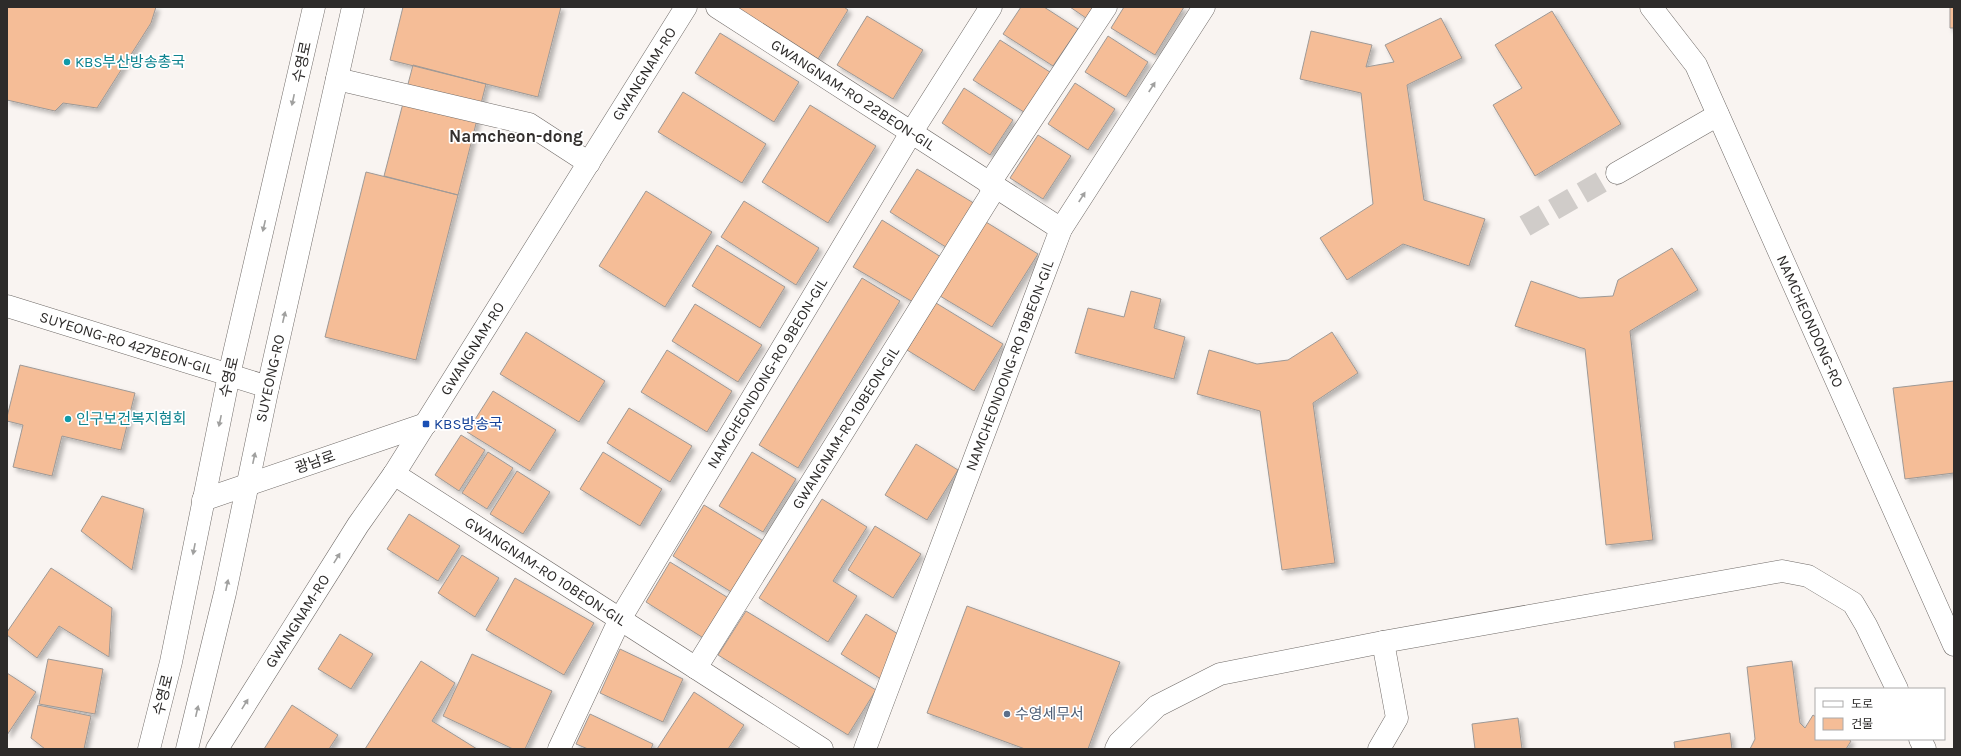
<svg xmlns="http://www.w3.org/2000/svg" width="1961" height="756" font-family="Karla,'Noto Sans KR',sans-serif">
<style>
.building{fill:#f5bd97;stroke:#9e9996;filter:url(#shadow)}
.lines{fill:none;stroke-linecap:round;stroke-linejoin:round}
.minor-tunnel{stroke:#d0ccc9;stroke-width:22;stroke-dasharray:22 11;stroke-linecap:butt}
.minor-casing{stroke:#706b68;stroke-width:23}
.major-casing{stroke:#706b68;stroke-width:23}
.minor{stroke:#fff;stroke-width:22}
.major{stroke:#fff;stroke-width:22}
.oneway{fill:#a0a09f}
.culture-dot{fill:#0f9aa8;stroke:#fff;stroke-width:1.5}
.transit-dot{fill:#1a4fb4;stroke:#fff;stroke-width:1.5}
.service-dot{fill:#5c6f8a;stroke:#fff;stroke-width:1.5}
.labels{text-anchor:middle;stroke-width:3.5;stroke-linejoin:round;paint-order:stroke}
.culture-label{font-size:15px;fill:#0d838f;stroke:#fff;text-anchor:start}
.street-label{font-size:15px;fill:#2d2b2a;stroke:#fff}
.transit-label{font-size:15px;fill:#164399;stroke:#fff;text-anchor:start}
.service-label{font-size:15px;fill:#4e5e75;stroke:#fff;text-anchor:start}
.quarter-label{font-size:17px;font-weight:bold;fill:#332f2d;stroke:#fff}
</style>
<defs>
<filter id="shadow"><feDropShadow dx="3.5" dy="3.5" stdDeviation="2" flood-color="#0004"/></filter>
</defs>
<rect width="100%" height="100%" fill="#f9f4f1"/>
<path class="building" d="M 7,7 L 156,7 L 151,23 L 97,108 L 63,103 L 55,111 L 7,100 Z
M 403,7 L 561,7 L 538,97 L 390,60 Z
M 733,7 L 844,7 L 848,10 L 818,59 Z
M 1021,7 L 1044,7 L 1078,29 L 1053,66 L 1003,34 Z
M 1070,7 L 1093,7 L 1086,18 Z
M 1124,7 L 1184,7 L 1155,55 L 1111,28 Z
M 1950,7 L 1954,7 L 1954,28 L 1950,28 Z
M 1552,11 L 1621,124 L 1535,176 L 1493,105 L 1522,88 L 1495,45 Z
M 867,16 L 923,50 L 893,99 L 837,65 Z
M 1441,18 L 1462,58 L 1407,85 L 1424,200 L 1485,219 L 1469,266 L 1403,244 L 1347,280 L 1320,238 L 1373,204 L 1361,93 L 1300,79 L 1311,31 L 1372,45 L 1366,67 L 1394,62 L 1385,45 Z
M 720,33 L 799,82 L 774,122 L 695,73 Z
M 1108,36 L 1148,62 L 1126,97 L 1085,72 Z
M 1000,40 L 1053,74 L 1027,114 L 973,80 Z
M 413,65 L 486,84 L 458,195 L 384,176 Z
M 1075,83 L 1115,109 L 1088,150 L 1048,124 Z
M 964,88 L 1013,120 L 990,155 L 942,123 Z
M 683,92 L 766,144 L 742,183 L 658,132 Z
M 810,105 L 876,146 L 828,223 L 762,182 Z
M 1038,135 L 1071,156 L 1043,199 L 1010,178 Z
M 917,169 L 977,205 L 949,249 L 890,212 Z
M 366,172 L 458,195 L 416,360 L 325,337 Z
M 646,191 L 712,232 L 665,307 L 599,266 Z
M 744,201 L 819,248 L 796,285 L 721,237 Z
M 882,220 L 941,257 L 913,302 L 853,267 Z
M 986,222 L 1038,254 L 992,327 L 940,296 Z
M 717,245 L 785,287 L 760,328 L 692,286 Z
M 1672,248 L 1698,290 L 1630,331 L 1653,540 L 1606,545 L 1585,349 L 1515,326 L 1531,281 L 1580,298 L 1613,296 L 1618,280 Z
M 862,278 L 900,301 L 798,468 L 759,445 Z
M 1131,291 L 1161,299 L 1154,328 L 1185,337 L 1174,379 L 1075,353 L 1088,308 L 1124,317 Z
M 936,303 L 1003,344 L 974,391 L 907,350 Z
M 695,304 L 762,345 L 738,382 L 672,341 Z
M 526,332 L 605,381 L 579,422 L 500,374 Z
M 1332,332 L 1358,373 L 1313,403 L 1335,563 L 1282,570 L 1260,411 L 1197,394 L 1209,350 L 1257,364 L 1288,360 Z
M 667,350 L 732,391 L 707,432 L 641,392 Z
M 20,365 L 135,393 L 121,450 L 62,436 L 52,476 L 13,467 L 23,425 L 7,421 L 7,417 Z
M 1954,381 L 1954,473 L 1905,479 L 1893,388 Z
M 493,391 L 556,430 L 530,471 L 467,432 Z
M 629,408 L 692,446 L 670,482 L 607,443 Z
M 461,435 L 485,450 L 459,491 L 435,475 Z
M 916,444 L 958,470 L 927,520 L 885,495 Z
M 488,452 L 513,468 L 487,509 L 462,493 Z
M 603,452 L 662,489 L 640,526 L 580,489 Z
M 752,452 L 796,479 L 763,532 L 719,506 Z
M 517,471 L 550,492 L 523,534 L 490,514 Z
M 102,496 L 144,509 L 132,570 L 81,531 Z
M 822,499 L 867,527 L 833,581 L 857,596 L 828,642 L 759,598 Z
M 704,505 L 765,542 L 733,593 L 673,556 Z
M 409,514 L 460,546 L 438,581 L 387,549 Z
M 875,526 L 921,554 L 893,598 L 848,570 Z
M 462,555 L 499,578 L 475,617 L 438,593 Z
M 670,562 L 730,599 L 705,639 L 646,602 Z
M 51,568 L 112,608 L 109,657 L 59,626 L 37,658 L 7,635 L 7,632 Z
M 515,578 L 594,623 L 564,675 L 486,630 Z
M 967,606 L 1120,662 L 1088,749 L 1025,749 L 927,713 Z
M 746,611 L 876,690 L 848,735 L 718,655 Z
M 866,614 L 906,639 L 881,679 L 841,654 Z
M 340,634 L 373,654 L 351,689 L 318,669 Z
M 620,649 L 683,679 L 663,722 L 600,693 Z
M 472,654 L 552,691 L 525,749 L 513,749 L 443,716 Z
M 48,659 L 103,669 L 95,714 L 39,704 Z
M 421,661 L 455,683 L 432,721 L 477,749 L 365,749 Z
M 1792,661 L 1800,723 L 1805,728 L 1813,715 L 1816,717 L 1816,739 L 1848,739 L 1851,741 L 1846,749 L 1750,749 L 1755,739 L 1747,667 Z
M 7,673 L 36,692 L 7,735 Z
M 694,692 L 744,725 L 728,749 L 657,749 Z
M 38,705 L 91,716 L 84,749 L 45,749 L 31,738 Z
M 292,705 L 338,735 L 329,749 L 264,749 Z
M 590,714 L 653,744 L 651,749 L 588,749 L 576,744 Z
M 1518,718 L 1522,749 L 1475,749 L 1472,724 Z
M 1730,733 L 1732,749 L 1675,749 L 1674,742 Z"/>
<g class="lines">
<path class="minor-tunnel" d="M 1525,226 L 1617,173"/>
<defs>
<g id="minor">
<path id="s1" d="M 717,7 L 1061,229"/>
<path id="s2" d="M 1651,7 L 1696,65 L 1954,645"/>
<path d="M 337,79 L 529,124 L 589,163"/>
<path d="M 1617,173 L 1718,115"/>
<path d="M 989,184 L 1106,7"/>
<path id="s3" d="M 7,306 L 268,387"/>
<path id="s4" d="M 394,474 L 822,749"/>
<path id="s5" d="M 696,668 L 995,188"/>
<path d="M 1920,739 L 1925,749"/>
<path id="s6" d="M 559,749 L 620,619 L 911,133 L 991,7"/>
<path id="s7" d="M 865,749 L 1061,229 L 1204,7"/>
<path d="M 1116,749 L 1119,743 L 1157,706 L 1220,674 L 1383,642 L 1782,571 L 1808,576 L 1853,603 L 1866,625 L 1897,689"/>
<path d="M 1379,749 L 1397,718 L 1383,642"/>
</g>
<g id="major">
<path d="M 203,500 L 426,424"/>
<path d="M 149,749 L 171,662 L 229,375 L 314,7"/>
<path id="s8" d="M 187,749 L 225,593 L 268,387 L 353,7"/>
<path id="s9" d="M 217,749 L 358,525 L 394,474 L 686,7"/>
</g>
</defs>
<use href="#minor" class="minor-casing"/>
<use href="#major" class="major-casing"/>
<use href="#minor" class="minor"/>
<use href="#major" class="major"/>
</g>
<defs><path id="oneway-solid" d="M-6-.8H1V-3.2L6.5 0L1 3.2V.8H-6Z"/></defs>
<g class="oneway">
<use href="#oneway-solid" transform="translate(1152 87) rotate(-57)"/>
<use href="#oneway-solid" transform="translate(293 100) rotate(102)"/>
<use href="#oneway-solid" transform="translate(1082 197) rotate(-57)"/>
<use href="#oneway-solid" transform="translate(264 226) rotate(103)"/>
<use href="#oneway-solid" transform="translate(284 317) rotate(-77)"/>
<use href="#oneway-solid" transform="translate(220 421) rotate(102)"/>
<use href="#oneway-solid" transform="translate(254 458) rotate(-78)"/>
<use href="#oneway-solid" transform="translate(194 549) rotate(101)"/>
<use href="#oneway-solid" transform="translate(337 558) rotate(-58)"/>
<use href="#oneway-solid" transform="translate(227 585) rotate(-78)"/>
<use href="#oneway-solid" transform="translate(245 704) rotate(-58)"/>
<use href="#oneway-solid" transform="translate(197 711) rotate(-77)"/>
</g>
<g class="culture-dot">
<circle cx="67" cy="62" r="4"/>
<circle cx="68" cy="419" r="4"/>
</g>
<rect class="transit-dot" x="422" y="420" width="8" height="8" rx="2"/>
<circle class="service-dot" cx="1007" cy="714" r="4"/>
<g class="labels">
<g class="culture-label">
<text x="75" y="67">KBS부산방송총국</text>
<text x="76" y="424">인구보건복지협회</text>
</g>
<g class="street-label">
<text transform="translate(302 62) rotate(-78)" y="5">수영로</text>
<text dy="5" stroke="none"><textPath href="#s9" startOffset="799">GWANGNAM-RO</textPath></text>
<text dy="5" stroke="none"><textPath href="#s1" startOffset="162">GWANGNAM-RO 22BEON-GIL</textPath></text>
<text dy="5" stroke="none"><textPath href="#s2" startOffset="354">NAMCHEONDONG-RO</textPath></text>
<text dy="5" stroke="none"><textPath href="#s3" startOffset="125">SUYEONG-RO 427BEON-GIL</textPath></text>
<text dy="5" stroke="none"><textPath href="#s9" startOffset="475">GWANGNAM-RO</textPath></text>
<text dy="5" stroke="none"><textPath href="#s7" startOffset="410">NAMCHEONDONG-RO 19BEON-GIL</textPath></text>
<text dy="5" stroke="none"><textPath href="#s6" startOffset="430">NAMCHEONDONG-RO 9BEON-GIL</textPath></text>
<text transform="translate(229 377) rotate(-77)" y="5">수영로</text>
<text dy="5" stroke="none"><textPath href="#s8" startOffset="380">SUYEONG-RO</textPath></text>
<text dy="5" stroke="none"><textPath href="#s5" startOffset="283">GWANGNAM-RO 10BEON-GIL</textPath></text>
<text transform="translate(315 462) rotate(-19)" y="5">광남로</text>
<text dy="5" stroke="none"><textPath href="#s4" startOffset="180">GWANGNAM-RO 10BEON-GIL</textPath></text>
<text dy="5" stroke="none"><textPath href="#s9" startOffset="151">GWANGNAM-RO</textPath></text>
<text transform="translate(163 695) rotate(-76)" y="5">수영로</text>
</g>
<g class="transit-label">
<text x="434" y="429">KBS방송국</text>
</g>
<g class="service-label">
<text x="1015" y="719">수영세무서</text>
</g>
<g class="quarter-label">
<text x="516" y="142">Namcheon-dong</text>
</g>
</g>
<rect width="1961" height="756" fill="none" stroke="#2d2b2a" stroke-width="16"/>
<rect x="1815" y="688" width="130" height="52" fill="#ffffff" stroke="#abaaaa"/>
<rect x="1823" y="701" width="20" height="6" fill="#ffffff" stroke="#abaaaa"/>
<text x="1851" y="708" font-size="12" fill="#2d2b2a">도로</text>
<rect x="1823" y="718" width="20" height="12" fill="#f5bd97" stroke="#abaaaa"/>
<text x="1851" y="728" font-size="12" fill="#2d2b2a">건물</text>
</svg>
